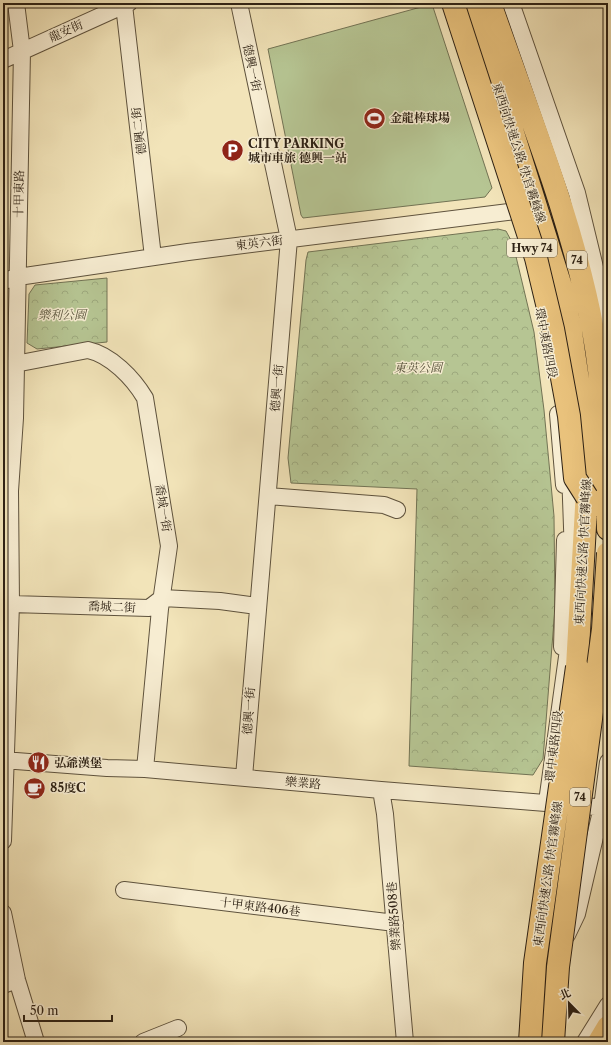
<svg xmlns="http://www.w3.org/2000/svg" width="611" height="1045" font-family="'Libre Caslon Text','Noto Serif TC',serif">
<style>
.grass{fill:#b6c593;stroke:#727354}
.park{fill:url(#park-crowns);stroke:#727354}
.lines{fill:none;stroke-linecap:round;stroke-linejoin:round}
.minor-casing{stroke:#5e523d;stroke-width:18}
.highway-casing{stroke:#2d2114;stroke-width:24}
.minor{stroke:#f7edd2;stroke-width:16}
.highway{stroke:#e9c27c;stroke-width:22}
.highway-bridge-casing{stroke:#2d2114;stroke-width:24;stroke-linecap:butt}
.highway-bridge{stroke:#e9c27c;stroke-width:22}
.labels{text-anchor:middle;stroke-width:3;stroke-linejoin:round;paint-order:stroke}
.shield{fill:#f7edd2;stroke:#6a5e4d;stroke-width:1}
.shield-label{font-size:11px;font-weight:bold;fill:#2d2114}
.street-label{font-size:12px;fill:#2d2114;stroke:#f7edd2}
.poi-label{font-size:12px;font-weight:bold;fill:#2d2114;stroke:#f7edd2;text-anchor:start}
.park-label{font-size:12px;font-style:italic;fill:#56523a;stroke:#f7edd2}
</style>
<defs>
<pattern id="park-crowns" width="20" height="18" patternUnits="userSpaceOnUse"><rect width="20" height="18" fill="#b6c593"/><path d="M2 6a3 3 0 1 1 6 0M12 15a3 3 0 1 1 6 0" fill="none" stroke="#9da97e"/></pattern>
</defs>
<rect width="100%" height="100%" fill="#f2e4b9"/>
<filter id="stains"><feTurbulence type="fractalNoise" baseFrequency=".005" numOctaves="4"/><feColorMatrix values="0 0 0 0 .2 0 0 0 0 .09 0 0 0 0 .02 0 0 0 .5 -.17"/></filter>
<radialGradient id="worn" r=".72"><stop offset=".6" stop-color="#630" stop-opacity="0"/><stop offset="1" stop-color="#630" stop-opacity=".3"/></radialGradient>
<path class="grass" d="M 432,4 L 492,188 L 485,197 L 303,218 L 301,215 L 268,49 Z"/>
<path class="park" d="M 498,229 L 506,231 L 513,244 L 534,332 L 544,410 L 554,516 L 555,608 L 543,759 L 533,775 L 409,766 L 417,489 L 291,483 L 288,458 L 306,260 L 308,252 Z
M 107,278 L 107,342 L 37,349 L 27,343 L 29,294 L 35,285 Z"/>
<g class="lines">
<defs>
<path id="minor" d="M 239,3 L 289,239 L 244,777
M 511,3 L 577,193 L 600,288 L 608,331
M 124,5 L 153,257
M 3,60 L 129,3
M 3,281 L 18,277 L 188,252 L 516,211
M 15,364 L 88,350 C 111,355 133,378 145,398 L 169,546 L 160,609 L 145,769
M 558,414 L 564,485
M 570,471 L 573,555
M 268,496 L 384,505 L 397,510
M 11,604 L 149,608 L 162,598 L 220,601 L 257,606
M 562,647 L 565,540
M 3,760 L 107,768 L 145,769 L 381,790 L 608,808
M 381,790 L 385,814 L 405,1042
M 547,802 L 570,635
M 3,841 L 11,604 L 10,491 L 15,418 L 22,51 L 16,3
M 124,890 L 395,923
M 3,913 L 17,980 L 36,1042
M 567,935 L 577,914 L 602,807 L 608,762
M 3,985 L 17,980
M 143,1042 L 178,1028
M 585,1042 L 608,1005"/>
<path id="highway" d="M 470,3 L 504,104 L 563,293 L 571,332 L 583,414 L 587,490 L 577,667
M 490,3 C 527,110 572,218 593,330 C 605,395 606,463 608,529
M 599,1042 L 608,1027"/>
</defs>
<use href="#minor" class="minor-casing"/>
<use href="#highway" class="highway-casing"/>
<use href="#minor" class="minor"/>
<use href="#highway" class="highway"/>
<defs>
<path id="highway-bridge" d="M 453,3 L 536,258 L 553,329 L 569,416 L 575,478 L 587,497
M 530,1042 L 535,963 L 577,667
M 553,1042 L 558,967 L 603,629 L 608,553"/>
</defs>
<use href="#highway-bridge" class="highway-bridge-casing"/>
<use href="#highway-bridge" class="highway-bridge"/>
</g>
<defs>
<symbol id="stadium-disc" viewBox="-11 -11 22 22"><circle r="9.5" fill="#8f2418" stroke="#f7edd2"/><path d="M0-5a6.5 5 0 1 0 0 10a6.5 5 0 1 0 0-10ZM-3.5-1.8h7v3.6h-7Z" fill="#fff"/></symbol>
<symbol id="parking-disc" viewBox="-11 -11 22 22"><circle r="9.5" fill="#8f2418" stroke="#f7edd2"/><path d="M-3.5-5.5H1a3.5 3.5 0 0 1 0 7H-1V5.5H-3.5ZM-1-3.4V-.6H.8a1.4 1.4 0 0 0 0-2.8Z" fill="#fff"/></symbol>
<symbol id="restaurant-disc" viewBox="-11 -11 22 22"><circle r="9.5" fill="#8f2418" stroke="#f7edd2"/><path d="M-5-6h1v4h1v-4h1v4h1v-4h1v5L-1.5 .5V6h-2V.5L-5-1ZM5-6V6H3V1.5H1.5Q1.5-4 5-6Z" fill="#fff"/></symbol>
<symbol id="cafe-disc" viewBox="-11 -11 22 22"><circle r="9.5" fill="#8f2418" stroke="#f7edd2"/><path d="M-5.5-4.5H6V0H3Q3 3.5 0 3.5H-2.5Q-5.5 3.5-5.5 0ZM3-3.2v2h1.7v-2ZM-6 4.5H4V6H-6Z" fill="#fff"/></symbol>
</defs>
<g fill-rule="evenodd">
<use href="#stadium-disc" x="362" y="106" width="25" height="25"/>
<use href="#parking-disc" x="220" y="138" width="25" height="25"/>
<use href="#restaurant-disc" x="26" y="750" width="25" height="25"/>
<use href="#cafe-disc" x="22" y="776" width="25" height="25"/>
</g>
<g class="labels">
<g class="shield">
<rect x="507" y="239" width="50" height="18" rx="3"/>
<rect x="567" y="251" width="20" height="18" rx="3"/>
<rect x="570" y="788" width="20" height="18" rx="3"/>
</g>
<g class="shield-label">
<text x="532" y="252">Hwy 74</text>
<text x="577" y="264">74</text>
<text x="580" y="801">74</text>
</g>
<g class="street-label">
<text transform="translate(66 31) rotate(-24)" y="4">龍安街</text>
<text transform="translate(252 68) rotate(78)" y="4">德興一街</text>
<text transform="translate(139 131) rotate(-97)" y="4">德興二街</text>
<text transform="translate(519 153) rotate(72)" y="4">東西向快速公路 快官霧峰線</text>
<text transform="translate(19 194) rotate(-89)" y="4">十甲東路</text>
<text transform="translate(259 243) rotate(-7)" y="4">東英六街</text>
<text transform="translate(546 343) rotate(79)" y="4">環中東路四段</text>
<text transform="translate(277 388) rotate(-85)" y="4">德興一街</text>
<text transform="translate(163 508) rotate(81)" y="4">喬城一街</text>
<text transform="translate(583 552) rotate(-87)" y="4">東西向快速公路 快官霧峰線</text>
<text transform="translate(112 607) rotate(2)" y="4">喬城二街</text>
<text transform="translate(249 711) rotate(-86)" y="4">德興一街</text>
<text transform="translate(554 746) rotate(-83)" y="4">環中東路四段</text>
<text transform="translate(303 783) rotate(5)" y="4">樂業路</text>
<text transform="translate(548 874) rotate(-82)" y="4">東西向快速公路 快官霧峰線</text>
<text transform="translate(260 907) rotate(7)" y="4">十甲東路406巷</text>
<text transform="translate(394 916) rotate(-94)" y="4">樂業路508巷</text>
</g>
<g class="poi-label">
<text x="390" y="122">金龍棒球場</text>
<text x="248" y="148">CITY PARKING<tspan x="248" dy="14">城市車旅 德興一站</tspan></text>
<text x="54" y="767">弘爺漢堡</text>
<text x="50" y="792">85度C</text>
</g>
<g class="park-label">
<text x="62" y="319">樂利公園</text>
<text x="418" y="372">東英公園</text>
</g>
</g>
<rect width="611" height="1045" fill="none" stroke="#f2e4b9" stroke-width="16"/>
<rect x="4" y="4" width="603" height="1037" fill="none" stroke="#2d2114" stroke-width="2"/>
<rect x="8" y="8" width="595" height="1029" fill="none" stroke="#2d2114"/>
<g transform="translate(569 1003) rotate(337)" stroke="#f7edd2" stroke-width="3" paint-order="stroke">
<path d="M0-3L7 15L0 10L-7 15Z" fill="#2d2114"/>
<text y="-6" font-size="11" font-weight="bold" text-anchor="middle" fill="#2d2114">北</text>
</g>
<path d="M24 1015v6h88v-6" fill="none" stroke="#2d2114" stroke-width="2"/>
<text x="30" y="1015" font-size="12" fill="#2d2114" stroke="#f7edd2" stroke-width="3" paint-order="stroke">50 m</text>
<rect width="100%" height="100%" filter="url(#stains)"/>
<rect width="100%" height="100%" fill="url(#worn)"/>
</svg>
